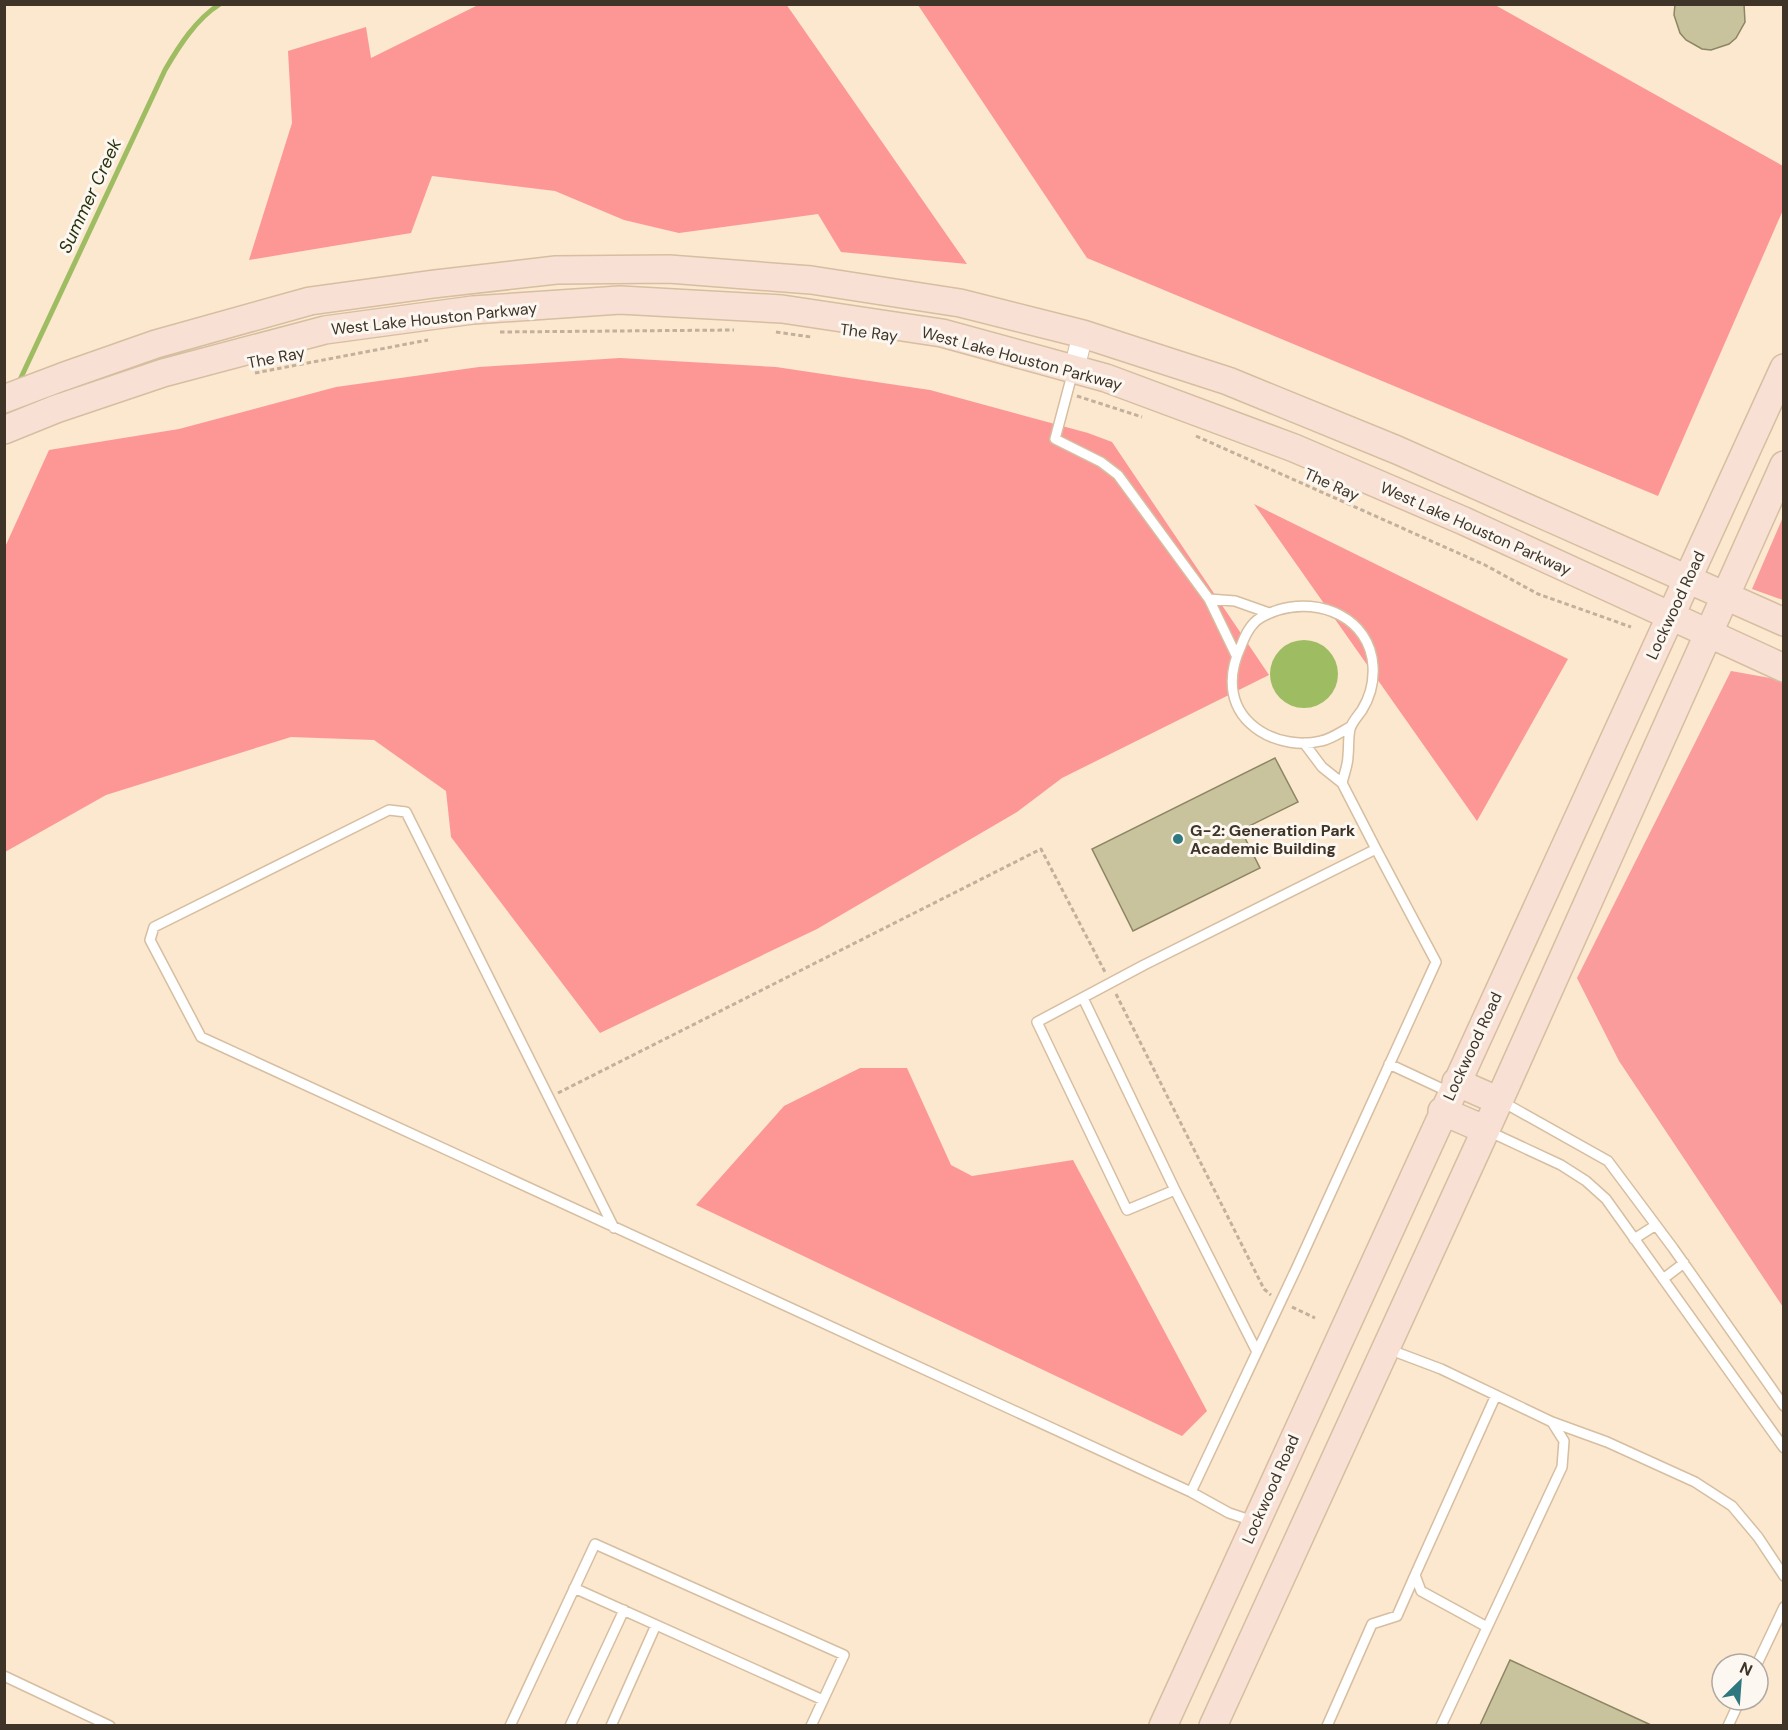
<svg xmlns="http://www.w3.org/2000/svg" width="1788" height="1730" font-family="'DM Sans',sans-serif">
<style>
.green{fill:#fa9c9b}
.forest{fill:#fd9796}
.water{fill:#9ebd62}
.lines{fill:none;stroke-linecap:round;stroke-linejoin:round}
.stream{stroke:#9ebd62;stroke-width:5}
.building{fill:#c8c29d;stroke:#8c8663;stroke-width:1.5}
.lane-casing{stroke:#d6bea0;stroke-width:12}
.street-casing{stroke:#d6bea0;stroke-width:22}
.secondary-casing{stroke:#d6bea0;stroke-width:30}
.path{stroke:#c2b09c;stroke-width:3;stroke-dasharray:4.5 3;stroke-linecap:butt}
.lane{stroke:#fff;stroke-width:9}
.street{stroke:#fff;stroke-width:20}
.secondary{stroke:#f9e0d5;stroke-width:27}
.poi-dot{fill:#2f787f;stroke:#fcf7f1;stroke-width:2}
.labels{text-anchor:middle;stroke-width:6;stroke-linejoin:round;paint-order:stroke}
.street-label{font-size:16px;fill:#3e3428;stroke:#fcf7f1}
.poi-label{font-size:16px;font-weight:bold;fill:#3e3428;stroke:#fcf7f1;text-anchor:start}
.water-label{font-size:18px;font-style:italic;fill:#26320c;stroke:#fcf7f1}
</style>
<rect width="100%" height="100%" fill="#fce7cf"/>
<path class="green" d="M 1783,517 L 1784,600 L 1783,600 L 1752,589 Z
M 1731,671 L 1770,678 L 1783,683 L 1783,1307 L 1619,1061 L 1577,978 Z"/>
<path class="forest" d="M 786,4 L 967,264 L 841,252 L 818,214 L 679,233 L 624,220 L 555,191 L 432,176 L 411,233 L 249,260 L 292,123 L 288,51 L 366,27 L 371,58 L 478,5 Z
M 918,5 L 1495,5 L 1783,166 L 1783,210 L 1658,496 L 1087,258 Z
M 620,358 L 776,367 L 930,390 L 1088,433 L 1112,442 L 1269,675 L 1062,778 L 1017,812 L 817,929 L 600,1033 L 451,837 L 446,791 L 374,740 L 291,737 L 106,795 L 5,852 L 5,547 L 49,450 L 179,429 L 336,387 L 479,367 Z
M 1254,504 L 1568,659 L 1477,821 Z
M 860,1068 L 907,1068 L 951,1165 L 972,1176 L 1073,1160 L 1207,1411 L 1182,1436 L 696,1205 L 784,1106 Z"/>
<path class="water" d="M1270 674a34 34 0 1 1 68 0a34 34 0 1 1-68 0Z"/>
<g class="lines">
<path class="stream" d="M 18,384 L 165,70 C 179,46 196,19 220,4"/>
</g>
<path class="building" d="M 1675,4 L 1744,4 L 1745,22 L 1736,38 L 1729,44 L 1711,50 L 1702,49 L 1686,40 L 1680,33 L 1674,15 Z
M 1275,758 L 1298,802 L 1241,830 L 1260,868 L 1133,931 L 1092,849 Z
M 1510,1660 L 1651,1725 L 1480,1725 Z"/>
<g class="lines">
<defs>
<path id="lane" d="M 1073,371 L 1055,439 L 1101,462 L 1118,475 L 1209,599 L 1236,655
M 1209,599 L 1235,601 L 1269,613
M 1304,743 L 1322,767 L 1342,783 L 1376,849
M 1342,783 C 1344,774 1348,765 1348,756 C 1349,747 1348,738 1350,729 C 1352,722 1358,716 1362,710 C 1370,697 1374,681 1373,666 C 1370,618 1320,597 1278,610 C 1270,613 1260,616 1254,623 C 1248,629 1244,638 1241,646 C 1226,678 1229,711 1260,731 C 1277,742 1301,746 1321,741 C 1331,739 1341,732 1350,727
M 1083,998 L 1175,1190 L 1257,1352
M 1389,1064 L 1449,1092
M 1501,1101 L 1608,1161 L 1673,1248 L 1784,1406
M 1488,1131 L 1561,1165 L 1586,1181 L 1606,1199 L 1784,1448
M 1175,1190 L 1127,1210 L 1037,1022 L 1144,965 L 1376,849 L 1436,962 L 1297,1267 L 1191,1492 L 1229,1513 L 1253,1521
M 614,1228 L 406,812 L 389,810 L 154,927 L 150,940 L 201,1037 L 1191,1492
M 1634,1239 L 1656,1225
M 1663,1279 L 1684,1263
M 1388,1349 L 1441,1369 L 1552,1422 L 1564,1441 L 1562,1467 L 1441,1726
M 1552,1422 L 1607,1442 L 1695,1482 L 1732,1506 L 1758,1537 L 1784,1576
M 574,1588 L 823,1700
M 1487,1627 L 1421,1591 L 1415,1575 L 1496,1395
M 1757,1664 L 1784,1607
M 4,1676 L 110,1726
M 510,1726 L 595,1544 L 844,1655 L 811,1726
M 570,1726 L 624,1610
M 611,1726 L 656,1625
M 1327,1726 L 1372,1624 L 1397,1616 L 1415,1575
M 1728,1726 L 1740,1700"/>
<path id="street" d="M 1074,369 L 1083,334"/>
<path id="secondary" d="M 4,399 L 62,377 L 156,344 L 310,301 L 434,284 L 556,270 L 669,269 L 811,280 L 960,303 L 1083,334 L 1228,381 L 1397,450 L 1784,622
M 4,430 L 56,409 L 163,373 L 325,330 L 473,310 L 620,300 L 782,309 L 942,333 L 1106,378 L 1294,448 L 1464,521 L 1784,668
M 1456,1082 L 1499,1101
M 1442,1111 L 1486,1130
M 1163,1726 L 1784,368
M 1213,1726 L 1499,1101 L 1784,465"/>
</defs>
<use href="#lane" class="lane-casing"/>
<use href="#street" class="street-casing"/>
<use href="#secondary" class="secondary-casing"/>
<path class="path" d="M 500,332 L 734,330
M 776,332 L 811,337
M 255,373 L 428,340
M 1077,396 L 1142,417
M 1196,436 L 1485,565 L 1538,594 L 1631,627
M 1116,994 L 1264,1289 L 1271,1295
M 558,1093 L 1041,849 L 1105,972
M 1292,1307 L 1315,1318"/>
<use href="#lane" class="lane"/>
<use href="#street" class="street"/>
<use href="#secondary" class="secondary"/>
</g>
<circle class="poi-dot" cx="1178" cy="839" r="6"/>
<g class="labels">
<g class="street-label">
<text transform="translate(434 318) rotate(-6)" y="6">West Lake Houston Parkway</text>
<text transform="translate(869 332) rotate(7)" y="6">The Ray</text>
<text transform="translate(276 357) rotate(-11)" y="6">The Ray</text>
<text transform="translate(1022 358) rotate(15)" y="6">West Lake Houston Parkway</text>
<text transform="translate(1332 484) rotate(24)" y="6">The Ray</text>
<text transform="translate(1476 528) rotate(24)" y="6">West Lake Houston Parkway</text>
<text transform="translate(1675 605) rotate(-65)" y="6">Lockwood Road</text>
<text transform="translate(1472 1046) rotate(-65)" y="6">Lockwood Road</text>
<text transform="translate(1270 1489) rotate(-66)" y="6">Lockwood Road</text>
</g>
<g class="poi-label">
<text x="1190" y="836">G-2: Generation Park<tspan x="1190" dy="18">Academic Building</tspan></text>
</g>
<g class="water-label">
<text transform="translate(90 196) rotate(-65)" y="6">Summer Creek</text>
</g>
</g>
<rect width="1788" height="1730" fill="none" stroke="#3e3428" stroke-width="12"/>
<g transform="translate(1740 1682) rotate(25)"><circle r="28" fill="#fcf7f1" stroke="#b0a9a1" stroke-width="1.5"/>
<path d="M0-4.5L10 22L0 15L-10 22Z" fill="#2f787f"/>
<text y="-9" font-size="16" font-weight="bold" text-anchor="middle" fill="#3e3428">N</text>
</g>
</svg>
